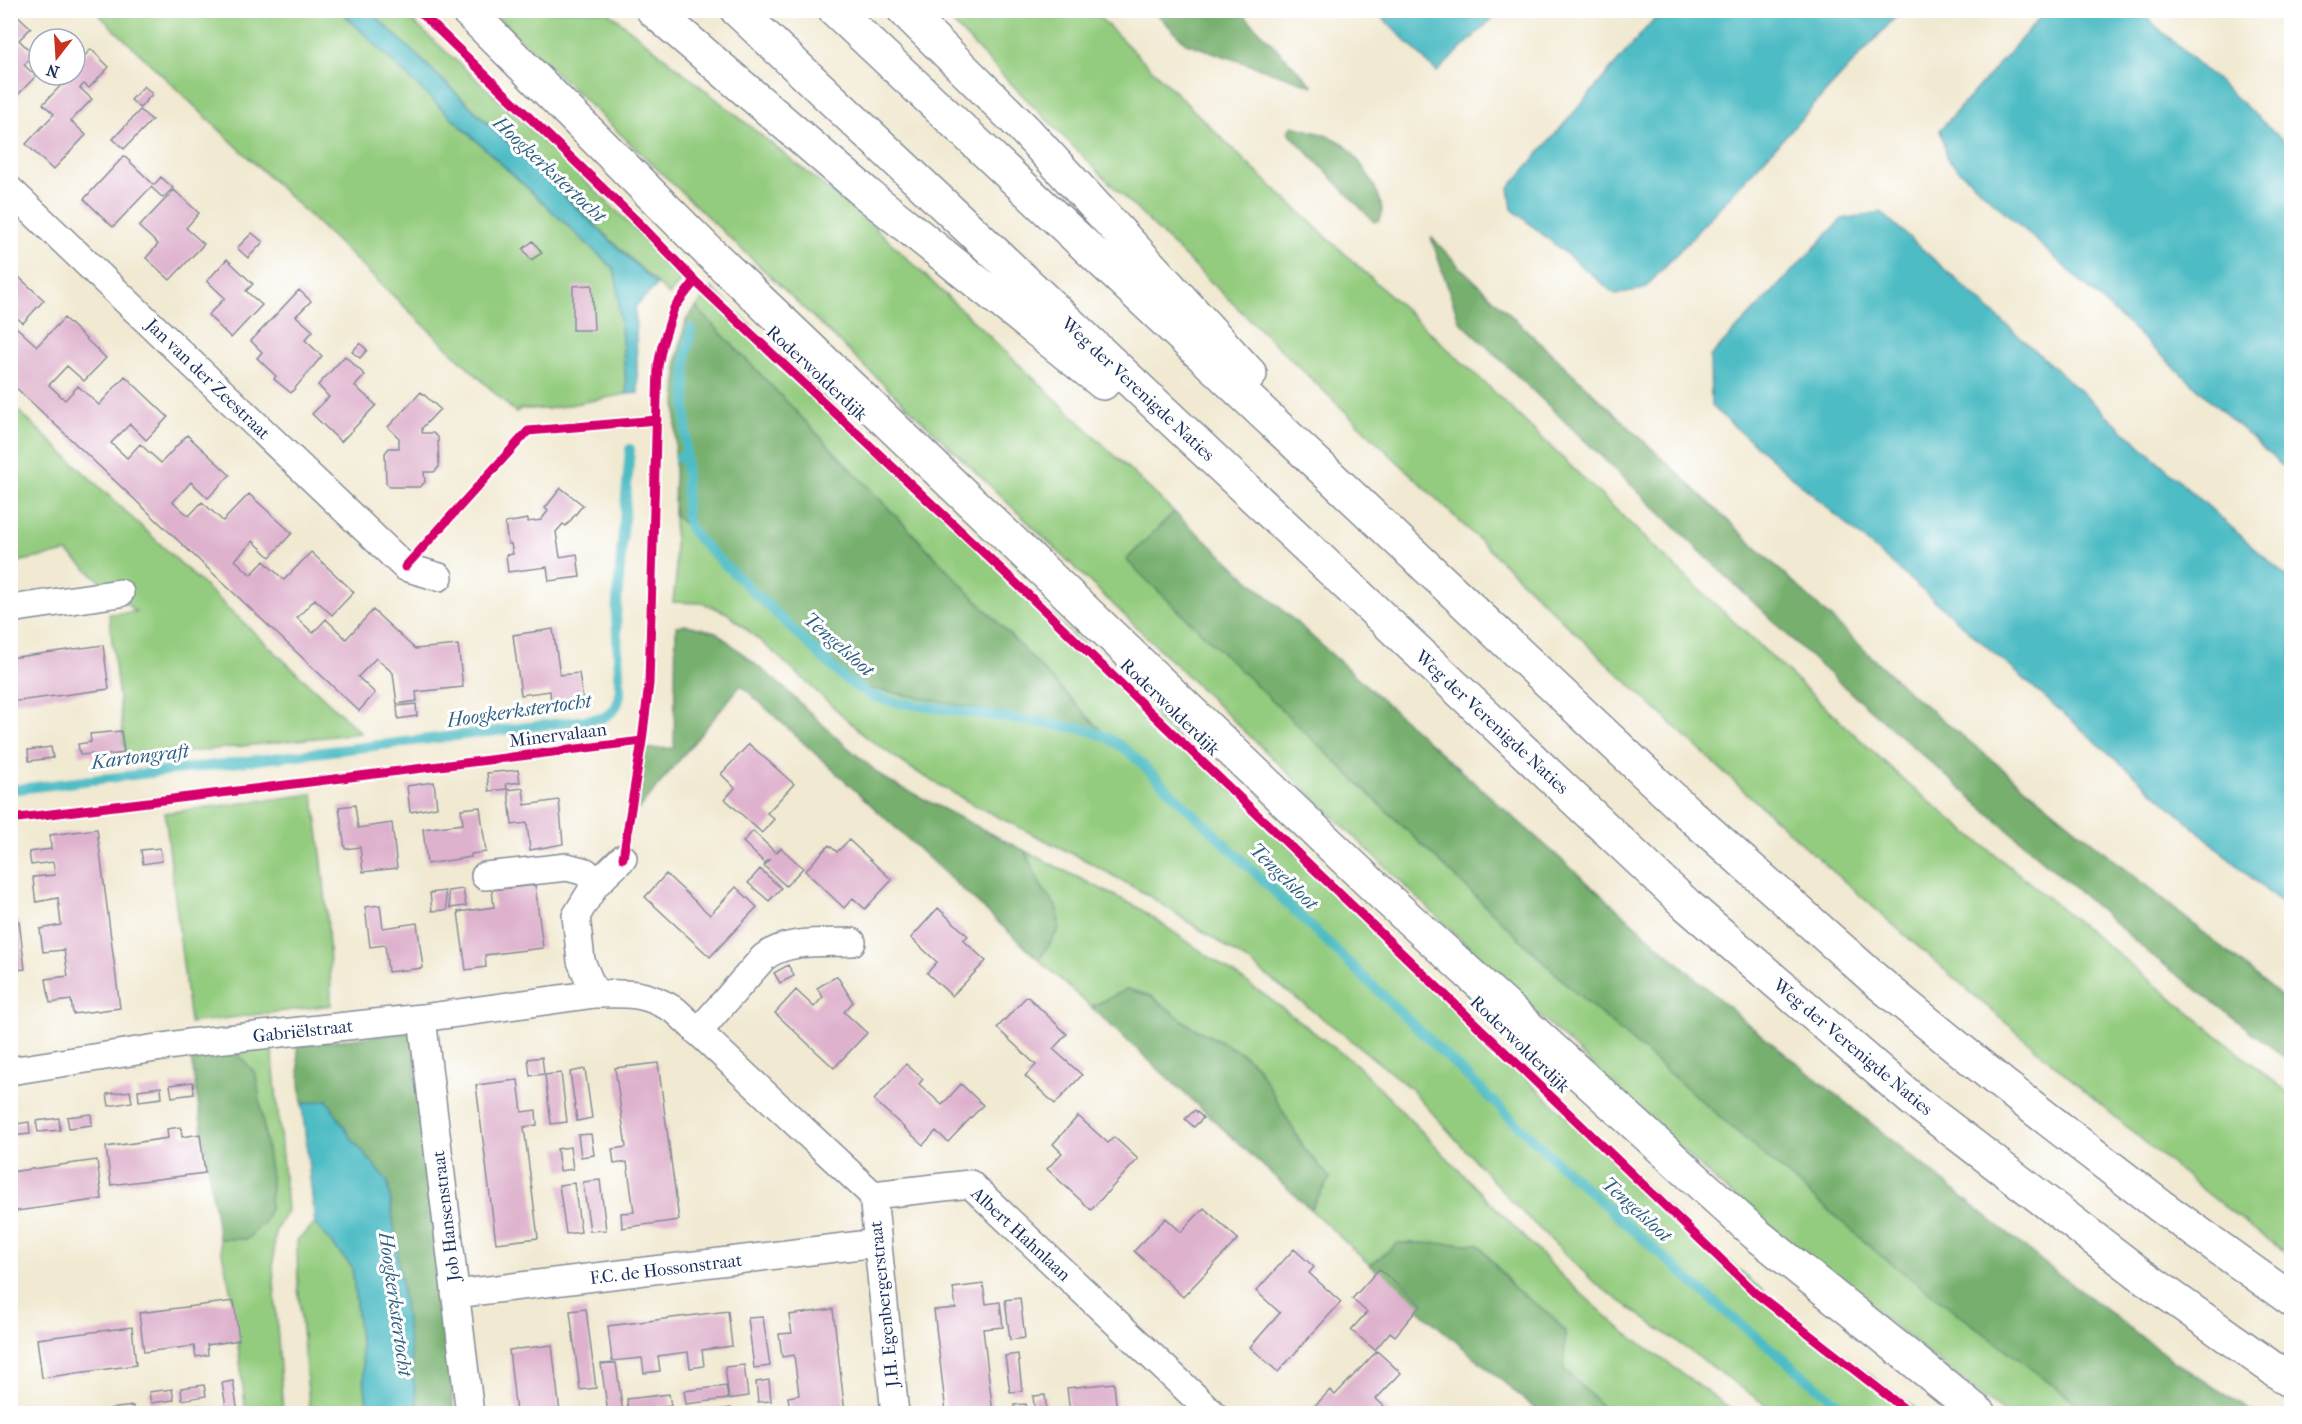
<svg xmlns="http://www.w3.org/2000/svg" width="2302" height="1424" font-family="'IM FELL French Canon',serif">
<style>
.green{fill:#94cc7f;stroke:#587e6e;stroke-width:1.5}
.forest{fill:#77b06e;stroke:#497066;stroke-width:1.5}
.water{fill:#4ebcc4;stroke:#347691;stroke-width:1.5}
.lines{fill:none;stroke-linecap:round;stroke-linejoin:round}
.stream{stroke:#4ebcc4;stroke-width:10}
.building{fill:#deb1cc}
.street-casing{stroke:#868c98;stroke-width:30}
.secondary-casing{stroke:#868c98;stroke-width:36}
.highway-casing{stroke:#868c98;stroke-width:36}
.street{stroke:#fff;stroke-width:27}
.secondary{stroke:#fff;stroke-width:33}
.highway{stroke:#fff;stroke-width:33}
.cycleway-casing{stroke:#fff;stroke-width:13}
.cycleway{stroke:#d6006c;stroke-width:9}
.labels{text-anchor:middle;stroke-width:6;stroke-linejoin:round;paint-order:stroke}
.street-label{font-size:18px;fill:#1b2f5e;stroke:#fff}
.water-label{font-size:20px;font-style:italic;fill:#2d6082;stroke:#fff}
</style>
<rect width="100%" height="100%" fill="#fff"/>
<filter id="ink" filterUnits="userSpaceOnUse"><feTurbulence type="fractalNoise" baseFrequency=".0167" numOctaves="2"/><feDisplacementMap in="SourceGraphic" scale="12" xChannelSelector="R" yChannelSelector="G"/><feConvolveMatrix kernelMatrix="1 2 1 2 8 2 1 2 1" color-interpolation-filters="sRGB"/></filter>
<filter id="wash" filterUnits="userSpaceOnUse"><feTurbulence type="fractalNoise" baseFrequency=".008" numOctaves="4" result="noise"/><feDisplacementMap in="SourceGraphic" scale="24" xChannelSelector="R" yChannelSelector="G"/><feGaussianBlur stdDeviation="1.35" result="paint"/><feColorMatrix in="noise" values="0 0 0 0 0 0 0 0 0 0 0 0 0 0 0 0 0 1.4 0 .05"/><feComposite in="paint" operator="in"/></filter>
<g filter="url(#wash)">
<rect width="100%" height="100%" fill="#f1e9d1"/>
<path class="green" d="M 95,11 L 341,11 L 406,75 L 614,269 L 617,283 L 627,394 L 548,409 L 520,409 L 516,413 Z
M 370,11 L 401,11 L 508,108 L 685,276 L 669,295 Z
M 491,11 L 607,11 L 870,223 L 1174,512 L 1127,560 L 1574,991 L 1880,1254 L 2090,1413 L 2005,1413 L 1975,1391 L 1716,1182 L 1536,1012 L 955,452 Z
M 941,11 L 1093,11 L 1252,168 L 1490,388 L 1674,566 L 1909,785 L 2291,1095 L 2291,1256 C 2195,1189 2108,1110 2019,1034 C 1853,892 1691,745 1534,593 C 1335,400 1132,212 941,11 Z
M 712,288 L 917,490 L 1085,646 L 1543,1095 L 1714,1249 L 1815,1335 L 1922,1413 L 1777,1413 L 1596,1284 L 1512,1202 L 1411,1089 L 1347,1037 L 1246,960 L 1151,897 L 1087,861 L 974,805 L 912,769 L 865,736 L 779,657 L 727,613 L 703,603 L 673,602 L 676,577 L 674,514 L 786,624 L 1092,721 L 696,307 Z
M 10,403 L 361,733 L 126,759 L 109,614 L 136,612 L 67,552 L 11,563 Z
M 313,794 C 324,866 330,932 331,1005 L 190,1023 L 165,813 Z
M 1025,851 L 1137,907 L 1266,996 L 1357,1065 L 1564,1278 L 1622,1330 L 1737,1413 L 1609,1413 L 1564,1369 L 1565,1331 L 1552,1316 L 1514,1288 L 1478,1244 L 1398,1243 L 1370,1265 L 1310,1209 L 1330,1178 L 1304,1148 L 1257,1066 L 1240,1052 L 1192,1027 L 1151,996 L 1127,989 L 1091,1007 L 1039,960 L 1059,929 L 1058,910 L 1041,886 Z
M 272,1048 L 287,1210 L 275,1232 L 273,1267 L 283,1413 L 246,1413 L 233,1302 L 219,1239 L 247,1239 L 270,1209 L 271,1178 L 256,1074 L 236,1052 Z
M 315,1224 L 352,1267 L 368,1413 L 310,1413 L 298,1287 L 297,1240 Z"/>
<path class="forest" d="M 1154,11 L 1240,11 L 1313,86 L 1186,43 Z
M 1293,126 C 1307,131 1326,133 1339,141 C 1355,150 1390,202 1380,220 L 1374,222 L 1289,133 L 1289,129 Z
M 1431,237 L 1462,269 L 1911,694 L 2291,1004 L 2291,1062 L 2149,953 L 1817,663 L 1459,320 Z
M 696,307 L 1092,721 L 1104,733 L 852,685 L 674,514 L 677,360 L 686,320 Z
M 1174,512 L 1452,763 L 1743,1020 L 2048,1266 L 2175,1362 L 2254,1413 L 2090,1413 L 1880,1255 L 1574,991 L 1126,560 Z
M 687,625 L 716,632 L 782,686 L 838,739 L 885,779 L 1025,851 L 1041,886 L 1058,909 L 1059,929 L 1039,960 L 741,685 L 639,809 L 642,749 L 674,748 L 676,626 Z
M 1127,989 L 1151,996 L 1192,1027 L 1240,1052 L 1257,1066 L 1304,1148 L 1330,1178 L 1310,1209 L 1091,1007 Z
M 412,1032 L 454,1413 L 418,1413 L 388,1182 L 351,1138 L 327,1100 L 302,1104 L 297,1045 Z
M 236,1052 L 256,1074 L 271,1178 L 270,1209 L 263,1224 L 247,1239 L 219,1239 L 191,1057 Z
M 1398,1243 L 1478,1244 L 1514,1288 L 1552,1316 L 1565,1331 L 1564,1369 L 1609,1413 L 1540,1413 L 1420,1311 L 1370,1265 Z"/>
<path class="water" d="M 341,11 L 370,11 L 657,285 L 635,307 L 638,393 L 627,394 L 617,283 L 614,269 L 406,75 Z
M 1376,11 L 1500,11 L 1437,72 Z
M 1661,11 L 1901,11 L 1644,289 L 1615,294 L 1512,209 L 1509,188 Z
M 2139,11 L 2291,147 L 2291,474 L 1948,160 L 1940,130 L 2046,11 Z
M 1881,212 L 2291,581 L 2291,912 L 1711,406 L 1710,357 L 1842,219 Z
M 327,1100 L 351,1138 L 388,1182 L 418,1413 L 368,1413 L 352,1267 L 315,1224 L 302,1104 Z"/>
<g class="lines">
<path class="stream" d="M 679,458 L 686,458 L 686,515 L 690,528 L 699,540 L 846,680 L 872,696 L 893,702 L 1084,729 L 1107,737 L 1128,751 L 1563,1168 L 1726,1312 L 1851,1414
M 686,458 L 686,356 L 691,329
M 10,790 L 602,718 C 614,712 618,707 620,694 L 616,615 L 630,449"/>
</g>
<g id="blocks">
<path class="building" d="M 14,12 L 31,28 L 19,40 L 34,55 L 24,65 L 36,76 L 10,103 L 10,16 Z
M 91,49 L 109,67 L 89,88 L 84,84 L 80,88 L 92,99 L 71,121 L 86,135 L 53,170 L 26,144 L 54,114 L 43,104 L 69,77 L 67,75 L 75,75 L 75,66 Z
M 144,86 L 152,94 L 140,108 L 131,100 Z
M 140,110 L 152,120 L 124,149 L 113,139 Z
M 124,156 L 154,185 L 161,177 L 173,188 L 163,198 L 151,187 L 113,227 L 84,199 Z
M 174,190 L 199,213 L 186,228 L 204,244 L 170,280 L 146,258 L 158,244 L 139,227 Z
M 252,233 L 263,242 L 248,258 L 237,248 Z
M 533,241 L 542,253 L 531,260 L 523,249 Z
M 227,259 L 253,284 L 246,291 L 262,305 L 231,338 L 208,315 L 225,298 L 207,281 Z
M 10,269 L 44,300 L 23,323 L 10,312 Z
M 592,285 L 594,330 L 573,330 L 573,286 Z
M 299,290 L 311,301 L 296,316 L 313,331 L 305,340 L 322,356 L 291,393 L 274,379 L 276,376 L 257,358 L 262,352 L 251,341 Z
M 64,318 L 106,358 L 84,381 L 67,366 L 49,385 L 65,400 L 78,386 L 99,405 L 125,376 L 168,417 L 146,440 L 130,424 L 111,443 L 127,458 L 140,444 L 161,463 L 187,435 L 230,475 L 208,498 L 191,482 L 173,502 L 189,516 L 202,502 L 223,521 L 249,494 L 292,533 L 270,557 L 253,541 L 235,560 L 251,575 L 264,561 L 284,580 L 311,552 L 354,592 L 332,615 L 315,599 L 297,618 L 313,633 L 326,619 L 346,639 L 373,610 L 415,649 L 458,645 L 463,687 L 416,692 L 417,701 L 397,704 L 393,673 L 376,658 L 358,677 L 375,693 L 359,711 L 10,382 L 10,334 L 16,327 L 37,346 Z
M 360,343 L 367,350 L 360,358 L 352,352 Z
M 345,356 L 365,375 L 355,386 L 376,405 L 341,442 L 312,414 L 329,397 L 318,385 Z
M 421,392 L 440,409 L 422,428 L 422,433 L 433,433 L 438,437 L 439,467 L 434,472 L 424,472 L 425,482 L 420,487 L 390,487 L 386,483 L 385,453 L 389,448 L 399,448 L 399,438 L 388,427 Z
M 561,488 L 583,505 L 566,526 L 563,524 L 556,532 L 560,557 L 577,554 L 580,577 L 549,581 L 547,567 L 508,572 L 506,555 L 513,554 L 511,544 L 508,544 L 505,523 L 528,519 L 528,522 L 541,520 L 548,511 L 545,508 Z
M 553,629 L 560,675 L 579,673 L 583,701 L 551,706 L 550,691 L 521,695 L 513,635 Z
M 103,645 L 109,689 L 10,702 L 10,658 Z
M 416,704 L 417,716 L 398,719 L 397,706 Z
M 121,731 L 124,753 L 92,757 L 92,754 L 80,755 L 78,744 L 91,742 L 90,734 Z
M 749,744 L 794,784 L 767,813 L 774,819 L 762,833 L 725,799 L 735,788 L 721,774 Z
M 51,747 L 53,758 L 29,761 L 28,750 Z
M 518,770 L 520,782 L 506,784 L 507,789 L 489,791 L 487,773 Z
M 434,782 L 437,807 L 410,812 L 407,786 Z
M 523,788 L 525,805 L 559,800 L 563,844 L 530,850 L 527,823 L 512,825 L 508,790 Z
M 355,805 L 358,828 L 392,823 L 397,868 L 363,872 L 360,847 L 345,849 L 339,807 Z
M 480,807 L 486,852 L 471,854 L 471,857 L 427,864 L 423,829 L 463,824 L 461,809 Z
M 97,829 L 120,1008 L 73,1014 L 71,1000 L 50,1003 L 46,979 L 68,976 L 64,950 L 43,952 L 40,929 L 61,925 L 58,898 L 36,902 L 34,889 L 33,877 L 55,875 L 53,862 L 31,865 L 29,852 L 51,849 L 50,835 Z
M 753,831 L 776,853 L 781,848 L 803,868 L 786,886 L 764,866 L 770,859 L 765,863 L 743,842 Z
M 849,840 L 892,880 L 865,909 L 853,898 L 844,908 L 805,871 L 829,845 L 837,852 Z
M 160,848 L 162,861 L 143,864 L 141,850 Z
M 760,869 L 781,888 L 769,901 L 748,883 Z
M 666,874 L 710,915 L 736,887 L 757,907 L 710,957 L 645,897 Z
M 535,885 L 543,948 L 485,955 L 486,967 L 466,970 L 458,912 L 494,907 L 492,890 Z
M 463,889 L 466,906 L 450,908 L 448,891 Z
M 445,891 L 447,910 L 432,911 L 430,893 Z
M 380,905 L 383,928 L 417,923 L 423,968 L 388,972 L 385,945 L 370,947 L 365,907 Z
M 938,908 L 968,936 L 963,940 L 986,961 L 952,996 L 927,973 L 937,962 L 911,938 Z
M 19,921 L 25,969 L 10,971 L 10,922 Z
M 788,965 L 794,976 L 780,983 L 774,973 Z
M 837,976 L 853,1002 L 844,1012 L 867,1033 L 834,1068 L 775,1013 L 796,990 L 814,1007 L 823,997 L 817,988 Z
M 1027,996 L 1067,1034 L 1053,1049 L 1082,1075 L 1055,1104 L 1025,1076 L 1036,1065 L 997,1028 Z
M 542,1057 L 544,1074 L 530,1076 L 528,1059 Z
M 658,1063 L 679,1220 L 622,1228 L 621,1213 L 634,1212 L 627,1162 L 614,1164 L 612,1149 L 626,1147 L 615,1068 Z
M 906,1064 L 923,1079 L 919,1084 L 942,1105 L 961,1084 L 983,1105 L 948,1142 L 936,1131 L 923,1145 L 874,1100 Z
M 585,1069 L 592,1118 L 577,1121 L 570,1072 Z
M 561,1073 L 567,1122 L 551,1124 L 545,1075 Z
M 518,1080 L 522,1112 L 536,1110 L 537,1125 L 524,1127 L 538,1238 L 496,1243 L 476,1085 Z
M 193,1082 L 194,1094 L 172,1097 L 170,1085 Z
M 161,1087 L 162,1098 L 139,1101 L 138,1090 Z
M 130,1091 L 132,1102 L 109,1106 L 107,1094 Z
M 1195,1110 L 1203,1118 L 1194,1127 L 1185,1119 Z
M 91,1114 L 92,1125 L 69,1128 L 67,1117 Z
M 1078,1116 L 1108,1143 L 1114,1137 L 1138,1159 L 1091,1210 L 1047,1169 L 1062,1153 L 1053,1144 Z
M 59,1118 L 60,1130 L 38,1132 L 36,1121 Z
M 29,1122 L 30,1134 L 10,1136 L 10,1125 Z
M 181,1127 L 182,1137 L 200,1134 L 205,1173 L 111,1185 L 106,1147 L 168,1138 L 167,1129 Z
M 591,1134 L 594,1155 L 581,1157 L 578,1135 Z
M 570,1147 L 573,1169 L 560,1171 L 557,1149 Z
M 97,1160 L 102,1199 L 10,1212 L 10,1172 Z
M 600,1180 L 606,1230 L 590,1231 L 583,1182 Z
M 574,1183 L 581,1232 L 566,1234 L 559,1185 Z
M 1204,1208 L 1238,1239 L 1183,1297 L 1134,1251 L 1166,1218 L 1181,1232 Z
M 1294,1249 L 1314,1267 L 1309,1273 L 1341,1302 L 1278,1372 L 1250,1347 L 1280,1313 L 1256,1291 Z
M 1379,1269 L 1421,1305 L 1395,1336 L 1390,1332 L 1375,1350 L 1351,1330 L 1367,1312 L 1352,1299 Z
M 983,1284 L 986,1304 L 1000,1302 L 1003,1327 L 983,1329 L 993,1413 L 946,1413 L 934,1310 L 956,1308 L 953,1288 Z
M 1020,1298 L 1025,1338 L 1010,1340 L 1005,1300 Z
M 234,1301 L 239,1340 L 207,1345 L 208,1355 L 196,1357 L 194,1346 L 144,1352 L 139,1313 Z
M 586,1309 L 596,1388 L 580,1390 L 570,1311 Z
M 833,1309 L 845,1413 L 801,1413 L 801,1409 L 790,1410 L 788,1397 L 799,1395 L 794,1355 L 782,1357 L 779,1334 L 792,1333 L 789,1315 Z
M 728,1311 L 732,1346 L 702,1350 L 704,1366 L 690,1368 L 688,1352 L 658,1356 L 660,1371 L 644,1373 L 642,1358 L 612,1361 L 608,1326 Z
M 763,1317 L 770,1366 L 754,1368 L 748,1318 Z
M 132,1327 L 136,1365 L 42,1378 L 37,1339 Z
M 552,1345 L 560,1413 L 516,1413 L 509,1350 Z
M 1377,1351 L 1401,1373 L 1376,1399 L 1392,1413 L 1312,1413 L 1310,1411 L 1330,1390 L 1335,1395 Z
M 1018,1354 L 1022,1391 L 1010,1392 L 1005,1356 Z
M 616,1363 L 623,1413 L 608,1413 L 601,1364 Z
M 744,1365 L 748,1396 L 729,1399 L 725,1367 Z
M 769,1380 L 771,1401 L 758,1402 L 756,1382 Z
M 233,1381 L 238,1413 L 227,1413 L 222,1383 Z
M 1114,1383 L 1117,1413 L 1070,1413 L 1067,1388 Z
M 204,1385 L 206,1396 L 182,1400 L 181,1388 Z
M 726,1386 L 728,1399 L 686,1404 L 684,1391 Z
M 172,1389 L 174,1400 L 151,1403 L 149,1392 Z
M 669,1394 L 671,1406 L 628,1411 L 627,1399 Z
M 1045,1395 L 1047,1413 L 1035,1413 L 1033,1396 Z
M 1026,1404 L 1027,1413 L 1015,1413 L 1014,1405 Z
M 133,1406 L 133,1413 L 110,1413 L 109,1409 Z
M 205,1406 L 206,1413 L 184,1413 L 183,1409 Z
M 731,1408 L 732,1413 L 701,1413 L 701,1412 Z"/>
</g>
</g>
<g filter="url(#ink)">
<use href="#blocks" fill-opacity="0" stroke="#868c98" stroke-width="1.5"/>
<g class="lines">
<defs>
<path id="street" d="M 10,190 L 405,567 L 439,577
M 10,609 L 120,593
M 623,858 L 595,885 L 576,916 L 581,961 L 595,994 C 630,993 645,992 676,1011 L 873,1195 L 970,1184 L 1213,1414
M 485,876 L 567,867 L 586,872 L 595,885
M 422,1018 L 470,1414
M 698,1032 L 764,957 C 788,939 823,943 852,942
M 10,1071 L 188,1043 L 422,1018 L 595,994
M 873,1195 L 895,1414
M 455,1294 L 877,1243"/>
<path id="secondary" d="M 467,10 L 705,248 L 1384,896 L 1756,1234 L 1980,1414"/>
<path id="highway" d="M 653,10 L 868,195 L 1103,383
M 737,10 L 1687,905 L 1913,1100 L 2144,1277 L 2292,1382
M 835,10 L 1688,813 L 1879,983 L 2001,1083 L 2159,1205 L 2292,1300
M 904,10 L 1025,130 L 1250,374"/>
</defs>
<use href="#street" class="street-casing"/>
<use href="#secondary" class="secondary-casing"/>
<use href="#highway" class="highway-casing"/>
<use href="#street" class="street"/>
<use href="#secondary" class="secondary"/>
<use href="#highway" class="highway"/>
<defs>
<path id="cycleway" d="M 418,10 L 638,222 L 695,281 L 1017,584 L 1757,1294 L 1911,1414
M 405,567 L 528,431 L 657,420
M 10,819 L 642,741 L 649,684 L 658,366 L 662,346 L 674,308 L 695,281
M 623,858 L 642,741"/>
</defs>
<use href="#cycleway" class="cycleway-casing"/>
<use href="#cycleway" class="cycleway"/>
</g>
</g>
<g class="labels">
<g class="street-label">
<text transform="translate(817 373) rotate(43)" y="6">Roderwolderdijk</text>
<text transform="translate(208 379) rotate(44)" y="6">Jan van der Zeestraat</text>
<text transform="translate(1138 389) rotate(43)" y="6">Weg der Verenigde Naties</text>
<text transform="translate(1170 707) rotate(44)" y="6">Roderwolderdijk</text>
<text transform="translate(1492 722) rotate(43)" y="6">Weg der Verenigde Naties</text>
<text transform="translate(558 735) rotate(-7)" y="6">Minervalaan</text>
<text transform="translate(303 1031) rotate(-6)" y="6">Gabriëlstraat</text>
<text transform="translate(1520 1044) rotate(44)" y="6">Roderwolderdijk</text>
<text transform="translate(1853 1047) rotate(40)" y="6">Weg der Verenigde Naties</text>
<text transform="translate(446 1216) rotate(-97)" y="6">Job Hansenstraat</text>
<text transform="translate(1021 1234) rotate(43)" y="6">Albert Hahnlaan</text>
<text transform="translate(666 1269) rotate(-7)" y="6">F.C. de Hossonstraat</text>
<text transform="translate(884 1304) rotate(-96)" y="6">J.H. Egenbergerstraat</text>
</g>
<g class="water-label">
<text transform="translate(550 169) rotate(43)" y="7">Hoogkerkstertocht</text>
<text transform="translate(839 644) rotate(41)" y="7">Tengelsloot</text>
<text transform="translate(519 710) rotate(-8)" y="7">Hoogkerkstertocht</text>
<text transform="translate(140 756) rotate(-7)" y="7">Kartongraft</text>
<text transform="translate(1284 876) rotate(44)" y="7">Tengelsloot</text>
<text transform="translate(1637 1209) rotate(42)" y="7">Tengelsloot</text>
<text transform="translate(396 1304) rotate(82)" y="7">Hoogkerkstertocht</text>
</g>
</g>
<rect width="2302" height="1424" fill="none" stroke="#fff" stroke-width="36"/>
<g transform="translate(57 57) rotate(197)"><circle r="28" fill="#ffffff" stroke="#a4acbf" stroke-width="1.5"/>
<path d="M0-4.5L10 22L0 15L-10 22Z" fill="#c8321e"/>
<text y="-9" font-size="16" font-weight="bold" text-anchor="middle" fill="#1b2f5e">N</text>
</g>
</svg>
